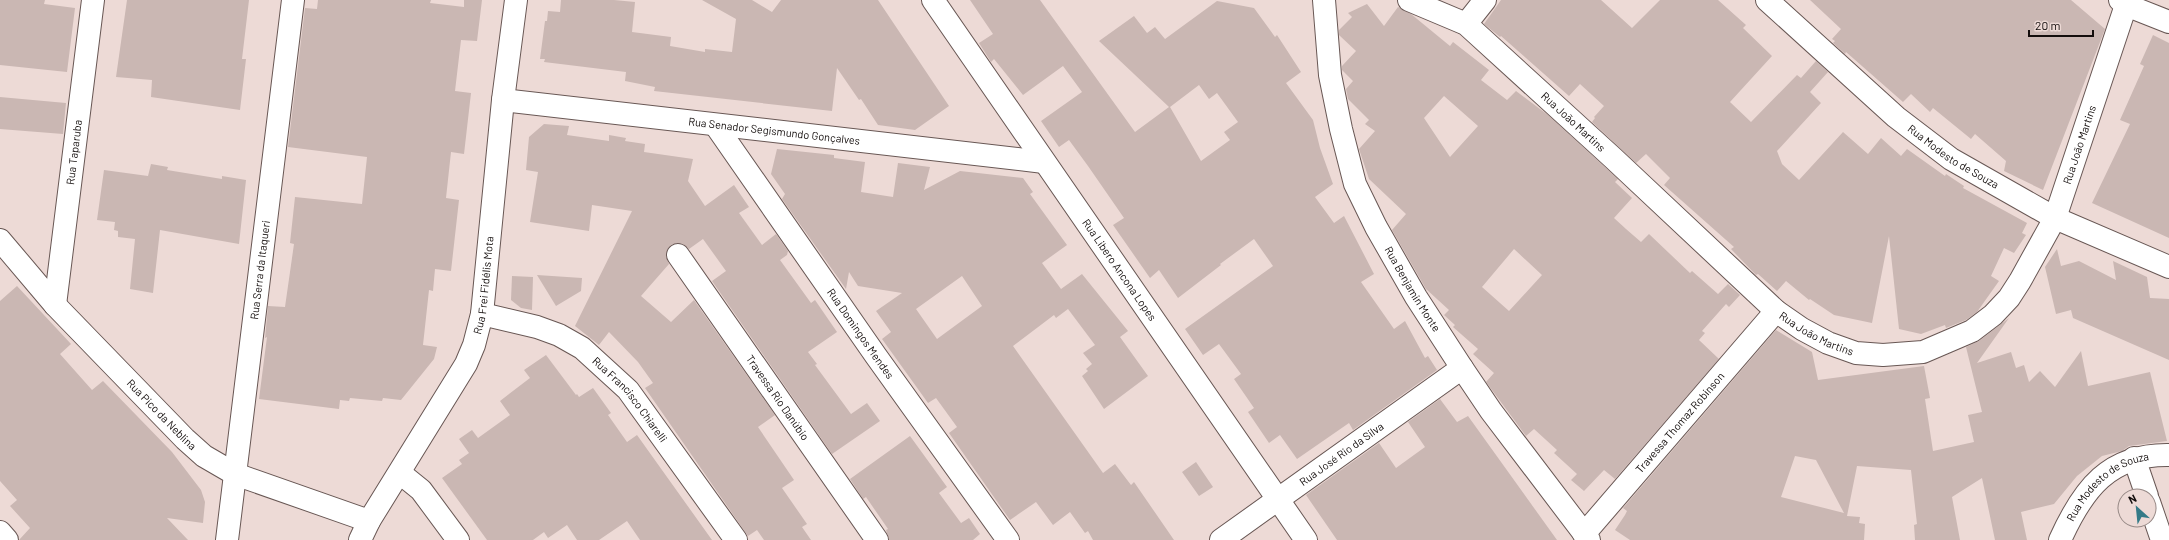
<svg xmlns="http://www.w3.org/2000/svg" width="2169" height="540" font-family="Barlow,sans-serif">
<style>
.building{fill:#cab7b3;fill-rule:evenodd}
.lines{fill:none;stroke-linecap:round;stroke-linejoin:round}
.minor-casing{stroke:#685754;stroke-width:24}
.minor{stroke:#fff;stroke-width:22}
.labels{text-anchor:middle;stroke-width:3;stroke-linejoin:round;paint-order:stroke}
.street-label{font-size:11px;fill:#130d0c;stroke:#eddad6}
</style>
<rect width="100%" height="100%" fill="#eddad6"/>
<path class="building" d="M 0,0 L 45,0 L 44,4 L 75,8 L 67,72 L 0,65 Z
M 127,0 L 249,0 L 242,59 L 246,59 L 240,110 L 151,97 L 152,80 L 116,77 Z
M 318,0 L 431,0 L 430,3 L 464,7 L 464,0 L 482,0 L 477,41 L 461,40 L 455,91 L 471,93 L 464,154 L 451,152 L 446,198 L 459,200 L 451,271 L 435,269 L 433,291 L 429,290 L 423,345 L 437,347 L 434,359 L 401,400 L 383,398 L 382,401 L 350,398 L 349,401 L 340,400 L 339,409 L 259,399 L 267,337 L 265,338 L 268,306 L 285,307 L 294,244 L 290,243 L 295,197 L 362,204 L 367,157 L 288,147 L 305,8 L 317,9 Z
M 561,0 L 614,0 L 635,2 L 632,32 L 671,37 L 670,46 L 705,52 L 705,49 L 732,52 L 736,19 L 702,0 L 752,0 L 772,12 L 781,0 L 878,0 L 949,106 L 915,130 L 878,125 L 861,99 L 859,100 L 837,68 L 832,111 L 654,91 L 655,87 L 625,81 L 626,72 L 544,62 L 545,59 L 540,59 L 545,21 L 547,21 L 548,11 L 560,12 Z
M 970,0 L 1040,0 L 1135,132 L 1169,107 L 1099,41 L 1134,16 L 1147,33 L 1155,27 L 1165,39 L 1217,1 L 1254,8 L 1275,37 L 1277,35 L 1301,72 L 1286,83 L 1313,120 L 1320,148 L 1333,184 L 1315,197 L 1334,223 L 1344,216 L 1374,274 L 1361,282 L 1394,329 L 1405,321 L 1425,358 L 1428,356 L 1437,370 L 1353,430 L 1349,423 L 1297,459 L 1280,435 L 1269,443 L 1248,412 L 1254,408 L 1234,379 L 1241,374 L 1219,344 L 1203,355 L 1185,329 L 1273,266 L 1254,239 L 1220,264 L 1221,265 L 1178,298 L 1159,270 L 1150,278 L 1113,225 L 1124,218 L 1088,166 L 1069,140 L 1059,147 L 1041,121 L 1082,92 L 1063,66 L 1023,95 L 994,59 L 991,62 L 979,43 L 993,34 ZM 1199,85 L 1209,99 L 1217,93 L 1238,122 L 1224,132 L 1230,140 L 1201,161 L 1170,107 Z
M 1501,0 L 1601,0 L 1632,28 L 1660,0 L 1718,0 L 1746,25 L 1743,28 L 1772,56 L 1730,102 L 1751,122 L 1797,75 L 1801,78 L 1816,61 L 1828,72 L 1810,92 L 1821,103 L 1777,151 L 1782,164 L 1799,180 L 1843,132 L 1868,154 L 1881,138 L 1901,156 L 1907,149 L 1945,176 L 1946,174 L 1964,186 L 1963,188 L 2027,223 L 2022,233 L 2026,235 L 2014,253 L 2004,248 L 1991,276 L 1999,281 L 1977,312 L 1966,320 L 1946,328 L 1945,325 L 1921,334 L 1899,329 L 1889,236 L 1872,323 L 1834,315 L 1810,299 L 1809,300 L 1786,281 L 1777,291 L 1758,274 L 1756,275 L 1731,249 L 1734,247 L 1664,185 L 1670,178 L 1646,154 L 1636,163 L 1592,122 L 1595,118 L 1594,117 L 1604,106 L 1580,84 L 1569,96 L 1501,36 L 1500,37 L 1484,24 Z
M 1810,0 L 2071,0 L 2105,29 L 2043,190 L 2004,171 L 2006,161 L 1975,134 L 1971,139 L 1933,108 L 1930,112 L 1911,94 L 1903,102 L 1846,52 L 1845,54 L 1833,43 L 1835,41 L 1832,39 L 1841,29 Z
M 1367,4 L 1384,26 L 1398,7 L 1411,14 L 1450,46 L 1453,42 L 1489,70 L 1481,80 L 1507,100 L 1516,91 L 1548,115 L 1618,179 L 1615,182 L 1632,198 L 1614,218 L 1626,229 L 1641,242 L 1649,234 L 1690,273 L 1692,271 L 1718,294 L 1728,284 L 1740,295 L 1729,307 L 1726,304 L 1702,331 L 1705,333 L 1699,340 L 1719,359 L 1615,479 L 1604,470 L 1584,491 L 1571,480 L 1577,474 L 1554,453 L 1557,450 L 1534,429 L 1526,436 L 1486,382 L 1494,373 L 1473,354 L 1478,349 L 1453,327 L 1455,325 L 1444,315 L 1449,310 L 1426,289 L 1392,230 L 1406,214 L 1369,179 L 1359,149 L 1375,131 L 1365,124 L 1369,120 L 1348,99 L 1346,89 L 1353,81 L 1342,70 L 1342,66 L 1356,51 L 1339,35 L 1339,30 L 1352,17 L 1348,13 ZM 1444,96 L 1478,126 L 1450,157 L 1424,118 ZM 1514,249 L 1542,275 L 1509,311 L 1482,287 Z
M 2153,35 L 2169,43 L 2169,238 L 2092,203 L 2130,124 L 2120,120 L 2144,66 L 2140,64 Z
M 0,97 L 66,103 L 63,134 L 0,129 Z
M 544,124 L 569,126 L 567,135 L 609,141 L 609,135 L 626,138 L 625,141 L 645,144 L 644,152 L 693,159 L 688,181 L 705,206 L 734,185 L 749,207 L 739,213 L 762,245 L 776,234 L 788,251 L 787,255 L 780,260 L 811,303 L 815,300 L 837,332 L 808,352 L 817,364 L 815,365 L 851,414 L 867,403 L 880,421 L 832,454 L 712,281 L 726,271 L 703,239 L 689,249 L 683,244 L 677,243 L 671,245 L 666,256 L 669,264 L 641,296 L 671,322 L 694,300 L 775,415 L 758,427 L 794,480 L 782,488 L 807,524 L 802,527 L 811,540 L 764,540 L 757,530 L 748,536 L 645,388 L 653,383 L 638,362 L 609,332 L 599,345 L 575,326 L 632,211 L 592,205 L 589,231 L 530,222 L 538,172 L 526,170 L 529,137 Z
M 777,149 L 834,155 L 834,158 L 865,162 L 861,192 L 893,197 L 898,163 L 930,167 L 924,190 L 960,171 L 1023,178 L 1033,192 L 1030,194 L 1067,245 L 1042,263 L 1061,289 L 1082,274 L 1128,331 L 1120,337 L 1148,376 L 1104,409 L 1082,376 L 1088,371 L 1086,369 L 1092,364 L 1083,353 L 1095,345 L 1068,309 L 1056,318 L 1054,315 L 1013,346 L 1103,473 L 1115,464 L 1131,485 L 1134,482 L 1174,540 L 1093,540 L 1088,531 L 1085,533 L 1070,512 L 1053,525 L 1036,502 L 1010,520 L 949,433 L 957,427 L 936,398 L 928,403 L 882,339 L 891,332 L 876,311 L 902,293 L 858,286 L 849,272 L 846,289 L 782,199 L 785,194 L 771,174 ZM 962,276 L 982,306 L 937,339 L 916,309 Z
M 151,164 L 168,167 L 167,170 L 222,179 L 222,176 L 246,180 L 239,244 L 160,230 L 153,293 L 130,289 L 135,239 L 118,237 L 118,231 L 114,230 L 115,222 L 97,220 L 104,170 L 148,176 Z
M 2057,249 L 2061,266 L 2079,261 L 2116,280 L 2113,261 L 2147,277 L 2150,298 L 2169,299 L 2169,360 L 2073,318 L 2071,310 L 2056,314 L 2045,267 Z
M 537,275 L 582,278 L 581,291 L 556,306 Z
M 512,276 L 533,277 L 532,310 L 521,308 L 511,300 Z
M 17,286 L 71,344 L 60,354 L 92,390 L 103,381 L 172,452 L 201,490 L 205,502 L 203,523 L 167,518 L 188,540 L 19,540 L 30,528 L 10,506 L 17,500 L 0,481 L 0,301 Z
M 2009,318 L 1977,363 L 2011,352 L 2016,368 L 2024,365 L 2029,382 L 2040,371 L 2055,387 L 2081,351 L 2088,386 L 2150,372 L 2167,441 L 2129,446 L 2122,451 L 2102,456 L 2077,476 L 2054,504 L 2021,512 L 2027,540 L 1995,540 L 1982,478 L 1952,497 L 1960,540 L 1915,540 L 1914,525 L 1917,524 L 1911,470 L 1857,466 L 1847,516 L 1860,517 L 1859,523 L 1865,524 L 1864,540 L 1630,540 L 1615,530 L 1625,515 L 1627,511 L 1623,508 L 1776,330 L 1812,352 L 1818,380 L 1924,366 L 1930,398 L 1925,399 L 1933,451 L 1974,442 L 1968,415 L 1982,412 L 1966,347 L 1979,341 ZM 1795,456 L 1816,460 L 1844,513 L 1781,497 Z
M 546,355 L 576,395 L 577,394 L 579,397 L 593,388 L 611,413 L 608,415 L 627,442 L 637,435 L 712,540 L 640,540 L 627,521 L 599,540 L 577,540 L 567,525 L 548,538 L 544,532 L 533,540 L 487,540 L 442,478 L 462,464 L 459,460 L 469,453 L 459,439 L 472,430 L 478,438 L 510,415 L 500,401 L 530,378 L 524,370 Z
M 1440,399 L 1457,422 L 1468,416 L 1557,540 L 1337,540 L 1306,495 L 1379,443 L 1396,468 L 1425,447 L 1408,422 Z
M 910,436 L 947,487 L 939,493 L 961,523 L 969,518 L 980,534 L 973,540 L 889,540 L 886,530 L 888,529 L 866,497 L 863,499 L 850,479 Z
M 1196,462 L 1213,487 L 1199,496 L 1182,472 Z"/>
<g class="lines">
<defs>
<g id="minor">
<path id="s1" d="M 933,0 L 1306,540"/>
<path id="s2" d="M 1324,0 L 1330,75 L 1341,129 L 1355,184 L 1376,227 L 1416,297 L 1462,368 L 1491,411 L 1589,540"/>
<path id="s3" d="M 1409,0 L 1466,24 L 1613,158 L 1776,311 L 1802,329 L 1828,343 L 1856,353 L 1883,355 L 1923,352 L 1972,331 L 1993,315 L 2009,298 L 2020,281 L 2055,218 L 2126,5"/>
<path id="s4" d="M 1767,0 L 1896,117 L 1951,159 L 2055,218 L 2169,267"/>
<path d="M 2120,0 L 2126,5 L 2169,22"/>
<path d="M 1466,24 L 1485,0"/>
<path id="s5" d="M 503,100 L 1044,162"/>
<path id="s6" d="M 716,126 L 876,356 L 1008,540"/>
<path id="s7" d="M 0,240 L 55,305 L 185,439 L 204,456 L 235,474 L 369,521"/>
<path id="s8" d="M 678,255 L 877,540"/>
<path id="s9" d="M 55,305 L 93,0"/>
<path id="s10" d="M 482,314 L 537,327 L 559,335 L 582,348 L 628,390 L 736,540"/>
<path d="M 2134,458 L 2147,496"/>
<path d="M 400,473 L 421,490 L 458,540"/>
<path d="M 2149,502 L 2162,540"/>
<path d="M 0,532 L 7,540"/>
<path id="s11" d="M 1584,534 L 1776,311"/>
<path id="s12" d="M 227,540 L 293,0"/>
<path id="s13" d="M 360,540 L 369,521 L 466,364 L 474,345 L 482,314 L 503,100 L 516,0"/>
<path id="s14" d="M 1221,540 L 1462,368"/>
<path id="s15" d="M 2060,540 C 2083,489 2109,454 2169,455"/>
</g>
</defs>
<use href="#minor" class="minor-casing"/>
<use href="#minor" class="minor"/>
</g>
<g class="labels">
<g class="street-label">
<text dy="4" stroke="none"><textPath href="#s3" startOffset="207">Rua João Martins</textPath></text>
<text dy="4" stroke="none"><textPath href="#s5" startOffset="273">Rua Senador Segismundo Gonçalves</textPath></text>
<text dy="4" stroke="none"><textPath href="#s3" startOffset="915">Rua João Martins</textPath></text>
<text dy="4" stroke="none"><textPath href="#s9" startOffset="154">Rua Taparuba</textPath></text>
<text dy="4" stroke="none"><textPath href="#s4" startOffset="244">Rua Modesto de Souza</textPath></text>
<text dy="4" stroke="none"><textPath href="#s12" startOffset="272">Rua Serra da Itaqueri</textPath></text>
<text dy="4" stroke="none"><textPath href="#s1" startOffset="328">Rua Libero Ancona Lopes</textPath></text>
<text dy="4" stroke="none"><textPath href="#s13" startOffset="287">Rua Frei Fidélis Mota</textPath></text>
<text dy="4" stroke="none"><textPath href="#s2" startOffset="307">Rua Benjamin Monte</textPath></text>
<text dy="4" stroke="none"><textPath href="#s3" startOffset="531">Rua João Martins</textPath></text>
<text dy="4" stroke="none"><textPath href="#s6" startOffset="253">Rua Domingos Mendes</textPath></text>
<text dy="4" stroke="none"><textPath href="#s8" startOffset="174">Travessa Rio Danúbio</textPath></text>
<text dy="4" stroke="none"><textPath href="#s10" startOffset="177">Rua Francisco Chiarelli</textPath></text>
<text dy="4" stroke="none"><textPath href="#s7" startOffset="238">Rua Pico da Neblina</textPath></text>
<text dy="4" stroke="none"><textPath href="#s11" startOffset="147">Travessa Thomaz Robinson</textPath></text>
<text dy="4" stroke="none"><textPath href="#s14" startOffset="148">Rua José Rio da Silva</textPath></text>
<text dy="4" stroke="none"><textPath href="#s15" startOffset="75">Rua Modesto de Souza</textPath></text>
</g>
</g>
<g transform="translate(2137 508) rotate(333)"><circle r="19" fill="#eddad6" stroke="#968885"/>
<path d="M0-3L7 15L0 10L-7 15Z" fill="#347a87"/>
<text y="-6" font-size="11" font-weight="bold" text-anchor="middle" fill="#130d0c">N</text>
</g>
<path d="M2029 30v6h64v-6" fill="none" stroke="#130d0c" stroke-width="2"/>
<text x="2035" y="30" font-size="12" fill="#130d0c" stroke="#eddad6" stroke-width="3" paint-order="stroke">20 m</text>
</svg>
